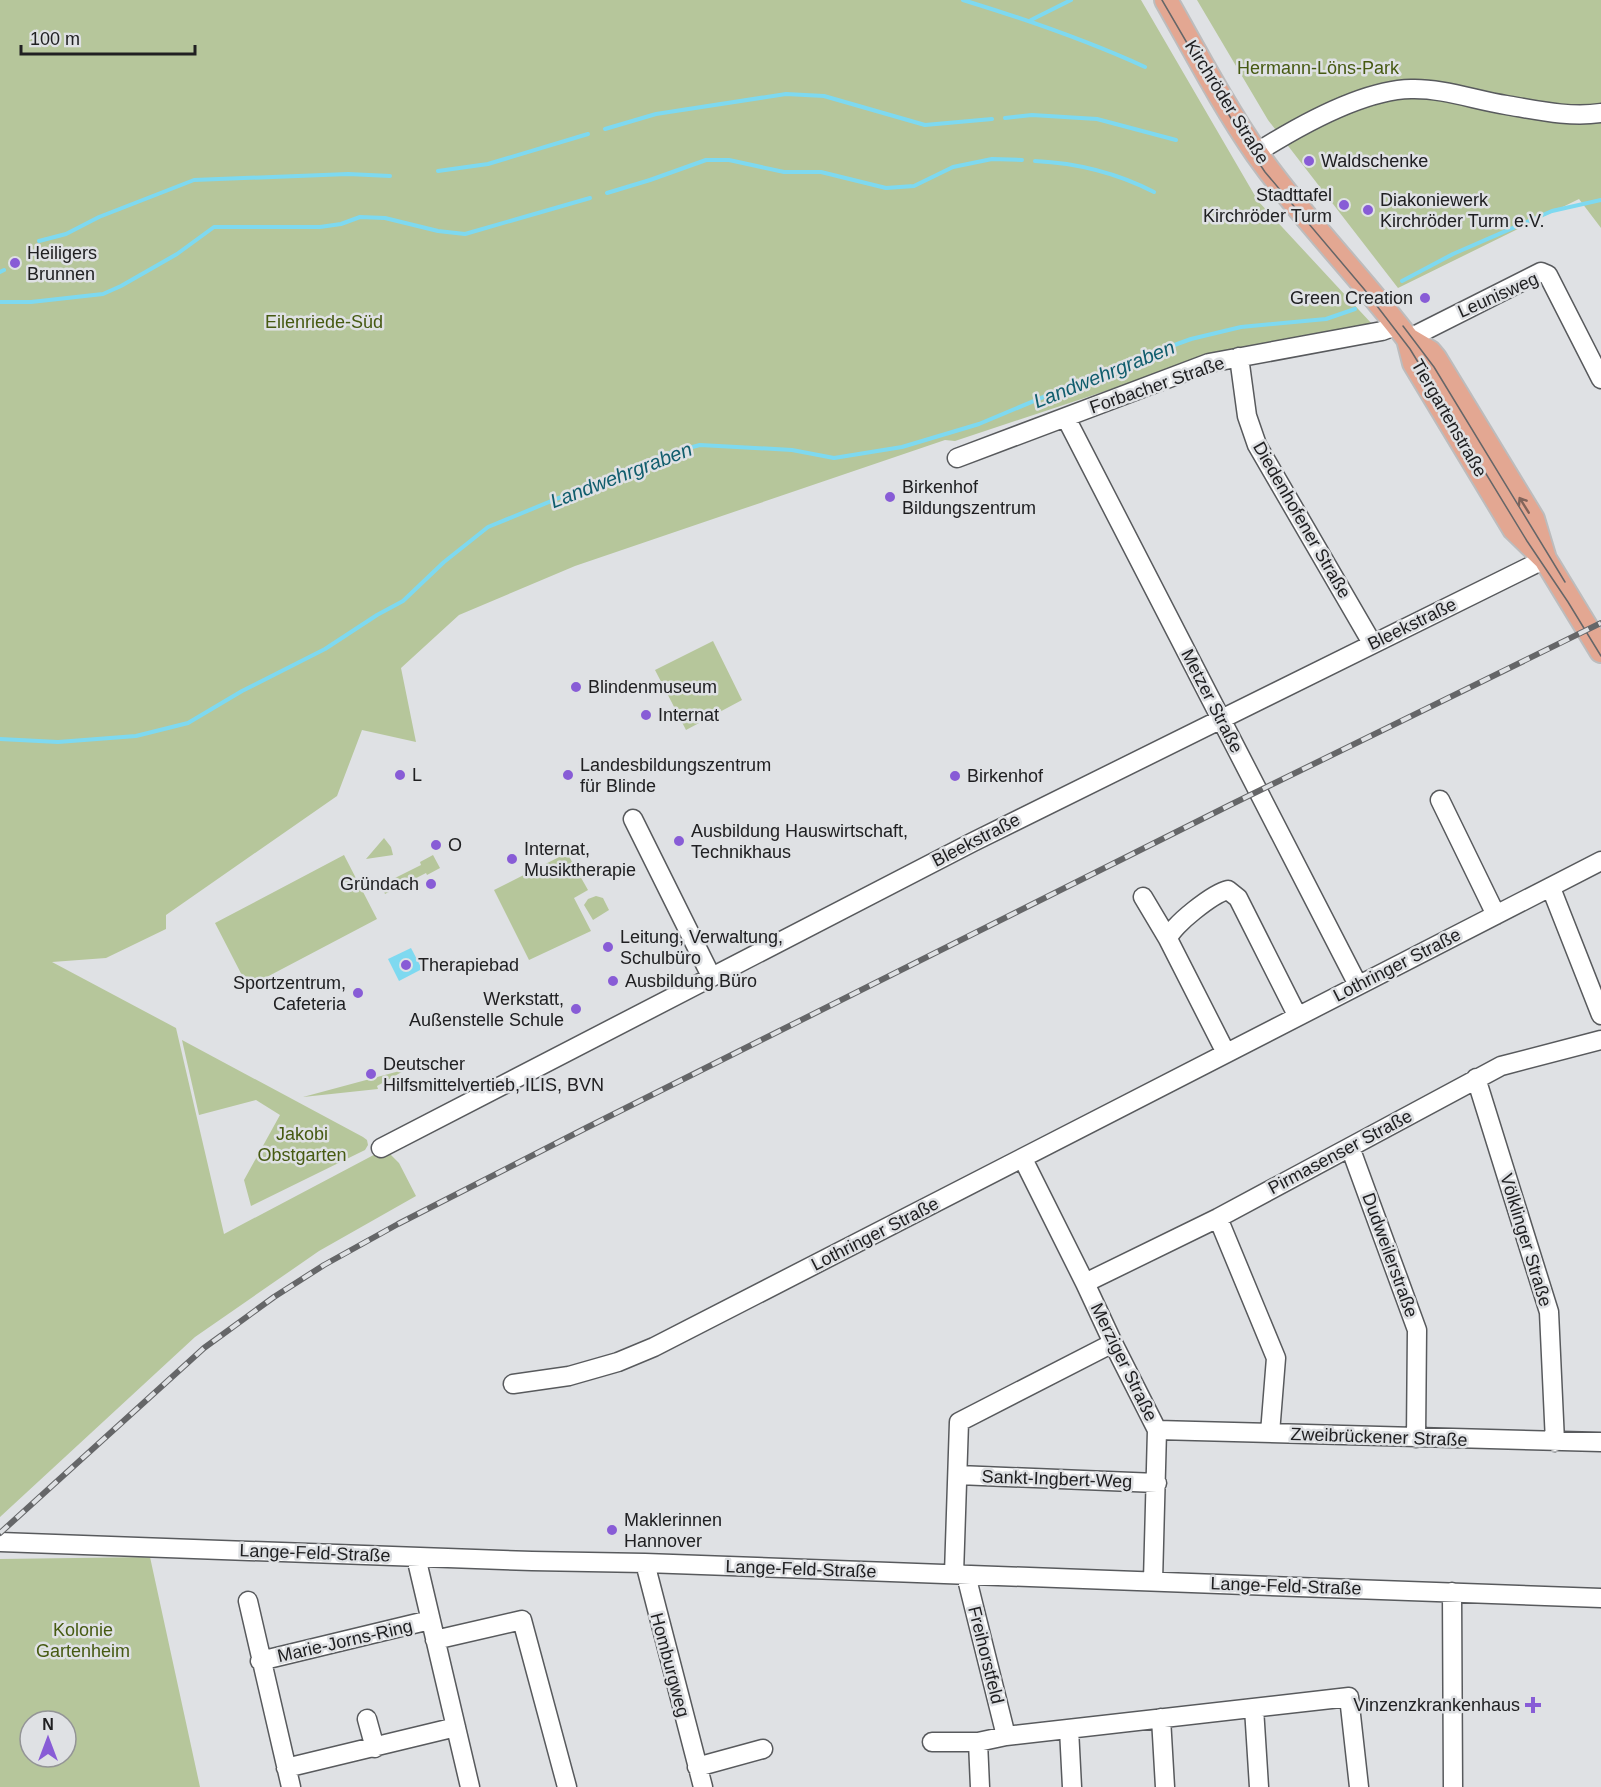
<svg xmlns="http://www.w3.org/2000/svg" width="1601" height="1787" font-family="Helvetica,sans-serif">
<style>
.green{fill:#b6c69b;fill-rule:evenodd}
.water{fill:#7ed9f0}
.lines{fill:none;stroke-linecap:round;stroke-linejoin:round}
.stream{stroke:#7ed9f0;stroke-width:4}
.minor-casing{stroke:#585a5d;stroke-width:21}
.major-casing{stroke:#bcbcbd;stroke-width:26}
.minor{stroke:#fff;stroke-width:18}
.major{stroke:#e3a792;stroke-width:22}
.tram{stroke:#656668;stroke-width:1.5}
.rail-casing{stroke:#656668;stroke-width:6}
.rail{stroke:#dfe1e4;stroke-width:4;stroke-dasharray:11;stroke-linecap:butt}
.oneway{stroke:#82645a}
.poi-dot{fill:#885cd6;stroke:#dfe1e4;stroke-width:2}
.labels{text-anchor:middle;stroke-width:5;stroke-linejoin:round;paint-order:stroke}
.park-label{font-size:18px;fill:#465a12;stroke:#dfe1e4}
.street-label{font-size:18px;fill:#202022;stroke:#dfe1e4}
.poi-label{font-size:18px;fill:#202022;stroke:#dfe1e4;text-anchor:start}
.water-label{font-size:20px;font-style:italic;fill:#105d6d;stroke:#dfe1e4}
</style>
<rect width="100%" height="100%" fill="#dfe1e4"/>
<path class="green" d="M 0,0 L 1141,0 L 1258,201 L 1372,324 L 1229,350 L 955,441 L 945,440 L 575,566 L 459,615 L 401,668 L 416,742 L 362,730 L 337,796 L 166,915 L 166,929 L 106,958 L 52,962 L 176,1028 L 224,1234 L 385,1149 L 399,1163 L 416,1196 L 319,1251 L 195,1337 L 0,1517 Z
M 1197,0 L 1601,0 L 1601,228 L 1579,199 L 1398,288 L 1268,120 Z
M 713,641 L 742,700 L 686,730 L 655,670 Z
M 384,838 L 391,847 L 393,855 L 366,859 Z
M 567,853 L 588,890 L 574,898 L 591,931 L 529,960 L 494,890 Z
M 344,855 L 377,919 L 248,987 L 215,923 Z
M 433,855 L 440,868 L 427,875 L 426,873 L 385,894 L 381,885 L 421,865 L 420,862 Z
M 596,896 L 603,898 L 609,910 L 593,920 L 584,905 L 588,899 Z
M 182,1040 L 363,1137 L 367,1140 L 368,1145 L 365,1150 L 251,1206 L 244,1180 L 280,1115 L 256,1100 L 199,1115 Z
M 407,1069 L 377,1086 L 378,1089 L 303,1097 Z
M 150,1557 L 200,1787 L 0,1787 L 0,1559 ZM 30,1721 L 66,1721 L 66,1757 L 30,1757 Z"/>
<path class="water" d="M 411,948 L 422,969 L 399,981 L 388,959 Z"/>
<g class="lines">
<path class="stream" d="M 963,0 C 1025,19 1086,40 1145,67
M 1031,20 L 1071,0
M 1005,118 L 1032,115 L 1097,119 L 1176,140
M 605,129 L 656,114 L 786,94 L 824,96 L 925,125 L 992,119
M 1035,161 C 1077,163 1117,173 1154,192
M 438,171 L 488,164 L 588,134
M 607,193 L 650,180 L 706,160 L 729,160 L 784,172 L 821,172 L 886,188 L 914,186 L 953,167 L 992,159 L 1022,160
M 39,241 L 66,234 L 99,217 L 194,180 L 348,174 L 390,176
M 0,272 L 4,270
M 1402,281 L 1453,254 L 1552,211 L 1601,200
M 0,302 L 31,302 L 103,294 L 121,286 L 177,254 L 214,227 L 320,227 L 341,224 L 360,217 L 385,218 L 438,231 L 465,234 L 590,198
M 0,739 L 58,742 L 136,736 L 188,723 L 242,691 L 325,649 L 377,615 L 403,601 L 444,562 L 488,527 L 666,454 L 700,445 L 792,450 L 834,458 L 902,447 L 979,424 L 1122,364 L 1191,339 L 1241,327 L 1326,319 L 1355,309"/>
<defs>
<path id="minor" d="M 1256,153 C 1297,127 1362,90 1411,89 C 1442,88 1475,100 1506,105 C 1536,110 1570,118 1601,113
M 1408,339 L 1541,272 L 1548,275 L 1601,379
M 1239,357 L 1247,416 L 1257,445 L 1372,643
M 1066,418 L 1358,985
M 957,458 L 1209,363 L 1382,331 L 1398,325
M 1440,800 L 1496,915
M 633,819 L 711,976
M 1551,888 L 1601,1015
M 1143,897 L 1168,939 L 1226,1053
M 1168,939 C 1172,925 1214,893 1228,890 L 1238,898 L 1297,1015
M 1476,1078 L 1549,1312 L 1555,1442
M 1350,1147 L 1417,1330 L 1416,1438
M 381,1148 L 973,842 L 1545,559
M 1023,1159 L 1085,1283 L 1113,1343 L 1157,1430 L 1153,1581
M 1218,1218 L 1276,1358 L 1270,1433
M 1085,1283 L 1218,1218 L 1501,1066 L 1601,1040
M 513,1384 L 569,1376 L 618,1362 L 654,1347 L 1601,861
M 1157,1430 L 1601,1442
M 958,1475 L 1157,1483
M 0,1542 L 532,1561 L 645,1563 L 1601,1598
M 416,1557 L 470,1787
M 645,1563 L 703,1787
M 954,1574 L 959,1422 L 1113,1343
M 966,1575 L 1006,1736 L 1349,1697 L 1359,1787
M 1452,1592 L 1453,1787
M 248,1601 L 291,1787
M 435,1640 L 522,1620 L 567,1787
M 260,1661 L 430,1620
M 1254,1708 L 1259,1787
M 1161,1718 L 1165,1787
M 367,1719 L 375,1748
M 1069,1729 L 1072,1787
M 932,1742 L 978,1742
M 697,1767 L 763,1749
M 286,1768 L 456,1727
M 980,1787 L 978,1742 L 1006,1736"/>
<path id="major" d="M 1166,0 C 1195,51 1223,105 1257,154 C 1303,219 1360,276 1408,339 L 1430,352 L 1435,358 L 1533,519 L 1545,559 L 1601,651
M 1408,339 L 1414,363 L 1514,529 L 1544,558"/>
</defs>
<use href="#minor" class="minor-casing"/>
<use href="#major" class="major-casing"/>
<use href="#minor" class="minor"/>
<use href="#major" class="major"/>
<path class="tram" d="M 1162,0 L 1243,139 L 1265,172 L 1364,289 L 1410,349 L 1527,541 L 1568,602 L 1601,656
M 1403,326 L 1434,367 L 1565,582"/>
<defs>
<path id="rail" d="M 0,1533 L 204,1348 L 274,1297 L 324,1265 L 398,1224 L 586,1128 L 1230,805 L 1601,623"/>
</defs>
<use href="#rail" class="rail-casing"/>
<use href="#rail" class="rail"/>
</g>
<defs><path id="oneway-shaft" d="M-6 0H5M1.5-3L5.5 0L1.5 3" fill="none" stroke-width="1.6" stroke-linecap="round" stroke-linejoin="round" transform="scale(1.5)"/></defs>
<use class="oneway" href="#oneway-shaft" transform="translate(1524 505) rotate(-122)"/>
<g class="poi-dot">
<circle cx="1309" cy="161" r="6"/>
<circle cx="1344" cy="205" r="6"/>
<circle cx="1368" cy="210" r="6"/>
<circle cx="15" cy="263" r="6"/>
<circle cx="1425" cy="298" r="6"/>
<circle cx="890" cy="497" r="6"/>
<circle cx="576" cy="687" r="6"/>
<circle cx="646" cy="715" r="6"/>
<circle cx="400" cy="775" r="6"/>
<circle cx="568" cy="775" r="6"/>
<circle cx="955" cy="776" r="6"/>
<circle cx="679" cy="841" r="6"/>
<circle cx="436" cy="845" r="6"/>
<circle cx="512" cy="859" r="6"/>
<circle cx="431" cy="884" r="6"/>
<circle cx="608" cy="947" r="6"/>
<circle cx="406" cy="965" r="6"/>
<circle cx="613" cy="981" r="6"/>
<circle cx="358" cy="993" r="6"/>
<circle cx="576" cy="1009" r="6"/>
<circle cx="371" cy="1074" r="6"/>
<circle cx="612" cy="1530" r="6"/>
<path d="M1530 1696h6v6h6v6h-6v6h-6v-6h-6v-6h6z"/>
</g>
<g class="labels">
<g class="park-label">
<text x="1318" y="74">Hermann-Löns-Park</text>
<text x="324" y="328">Eilenriede-Süd</text>
<text x="302" y="1140">Jakobi<tspan x="302" dy="21">Obstgarten</tspan></text>
<text x="83" y="1636">Kolonie<tspan x="83" dy="21">Gartenheim</tspan></text>
</g>
<g class="street-label">
<text transform="translate(1227 102) rotate(58)" y="6">Kirchröder Straße</text>
<text transform="translate(1498 295) rotate(-24)" y="6">Leunisweg</text>
<text transform="translate(1157 385) rotate(-19)" y="6">Forbacher Straße</text>
<text transform="translate(1449 418) rotate(60)" y="6">Tiergartenstraße</text>
<text transform="translate(1302 520) rotate(60)" y="6">Diedenhofener Straße</text>
<text transform="translate(1412 624) rotate(-26)" y="6">Bleekstraße</text>
<text transform="translate(1212 701) rotate(63)" y="6">Metzer Straße</text>
<text transform="translate(976 840) rotate(-27)" y="6">Bleekstraße</text>
<text transform="translate(1397 965) rotate(-27)" y="6">Lothringer Straße</text>
<text transform="translate(1340 1152) rotate(-28)" y="6">Pirmasenser Straße</text>
<text transform="translate(875 1234) rotate(-27)" y="6">Lothringer Straße</text>
<text transform="translate(1526 1240) rotate(73)" y="6">Völklinger Straße</text>
<text transform="translate(1390 1255) rotate(70)" y="6">Dudweilerstraße</text>
<text transform="translate(1124 1362) rotate(64)" y="6">Merziger Straße</text>
<text transform="translate(1379 1437) rotate(2)" y="6">Zweibrückener Straße</text>
<text transform="translate(1057 1479) rotate(2)" y="6">Sankt-Ingbert-Weg</text>
<text transform="translate(315 1553) rotate(2)" y="6">Lange-Feld-Straße</text>
<text transform="translate(801 1569) rotate(2)" y="6">Lange-Feld-Straße</text>
<text transform="translate(1286 1586) rotate(2)" y="6">Lange-Feld-Straße</text>
<text transform="translate(345 1641) rotate(-13)" y="6">Marie-Jorns-Ring</text>
<text transform="translate(986 1655) rotate(76)" y="6">Freihorstfeld</text>
<text transform="translate(670 1665) rotate(75)" y="6">Homburgweg</text>
</g>
<g class="poi-label">
<text x="1321" y="167">Waldschenke</text>
<text x="1332" y="201" text-anchor="end">Stadttafel<tspan x="1332" dy="21">Kirchröder Turm</tspan></text>
<text x="1380" y="206">Diakoniewerk<tspan x="1380" dy="21">Kirchröder Turm e.V.</tspan></text>
<text x="27" y="259">Heiligers<tspan x="27" dy="21">Brunnen</tspan></text>
<text x="1413" y="304" text-anchor="end">Green Creation</text>
<text x="902" y="493">Birkenhof<tspan x="902" dy="21">Bildungszentrum</tspan></text>
<text x="588" y="693">Blindenmuseum</text>
<text x="658" y="721">Internat</text>
<text x="580" y="771">Landesbildungszentrum<tspan x="580" dy="21">für Blinde</tspan></text>
<text x="412" y="781">L</text>
<text x="967" y="782">Birkenhof</text>
<text x="691" y="837">Ausbildung Hauswirtschaft,<tspan x="691" dy="21">Technikhaus</tspan></text>
<text x="448" y="851">O</text>
<text x="524" y="855">Internat,<tspan x="524" dy="21">Musiktherapie</tspan></text>
<text x="419" y="890" text-anchor="end">Gründach</text>
<text x="620" y="943">Leitung, Verwaltung,<tspan x="620" dy="21">Schulbüro</tspan></text>
<text x="418" y="971">Therapiebad</text>
<text x="625" y="987">Ausbildung Büro</text>
<text x="346" y="989" text-anchor="end">Sportzentrum,<tspan x="346" dy="21">Cafeteria</tspan></text>
<text x="564" y="1005" text-anchor="end">Werkstatt,<tspan x="564" dy="21">Außenstelle Schule</tspan></text>
<text x="383" y="1070">Deutscher<tspan x="383" dy="21">Hilfsmittelvertieb, ILIS, BVN</tspan></text>
<text x="624" y="1526">Maklerinnen<tspan x="624" dy="21">Hannover</tspan></text>
<text x="1520" y="1711" text-anchor="end">Vinzenzkrankenhaus</text>
</g>
<g class="water-label">
<text transform="translate(1104 374) rotate(-22)" y="7">Landwehrgraben</text>
<text transform="translate(621 475) rotate(-21)" y="7">Landwehrgraben</text>
</g>
</g>
<g transform="translate(48 1739)"><circle r="28" fill="#dfe1e4" stroke="#939496" stroke-width="1.5"/>
<path d="M0-4.5L10 22L0 15L-10 22Z" fill="#885cd6"/>
<text y="-9" font-size="16" font-weight="bold" text-anchor="middle" fill="#202022">N</text>
</g>
<path d="M21 45v9h174v-9" fill="none" stroke="#202022" stroke-width="3"/>
<text x="30" y="45" font-size="18" fill="#202022" stroke="#dfe1e4" stroke-width="4.5" paint-order="stroke">100 m</text>
</svg>
